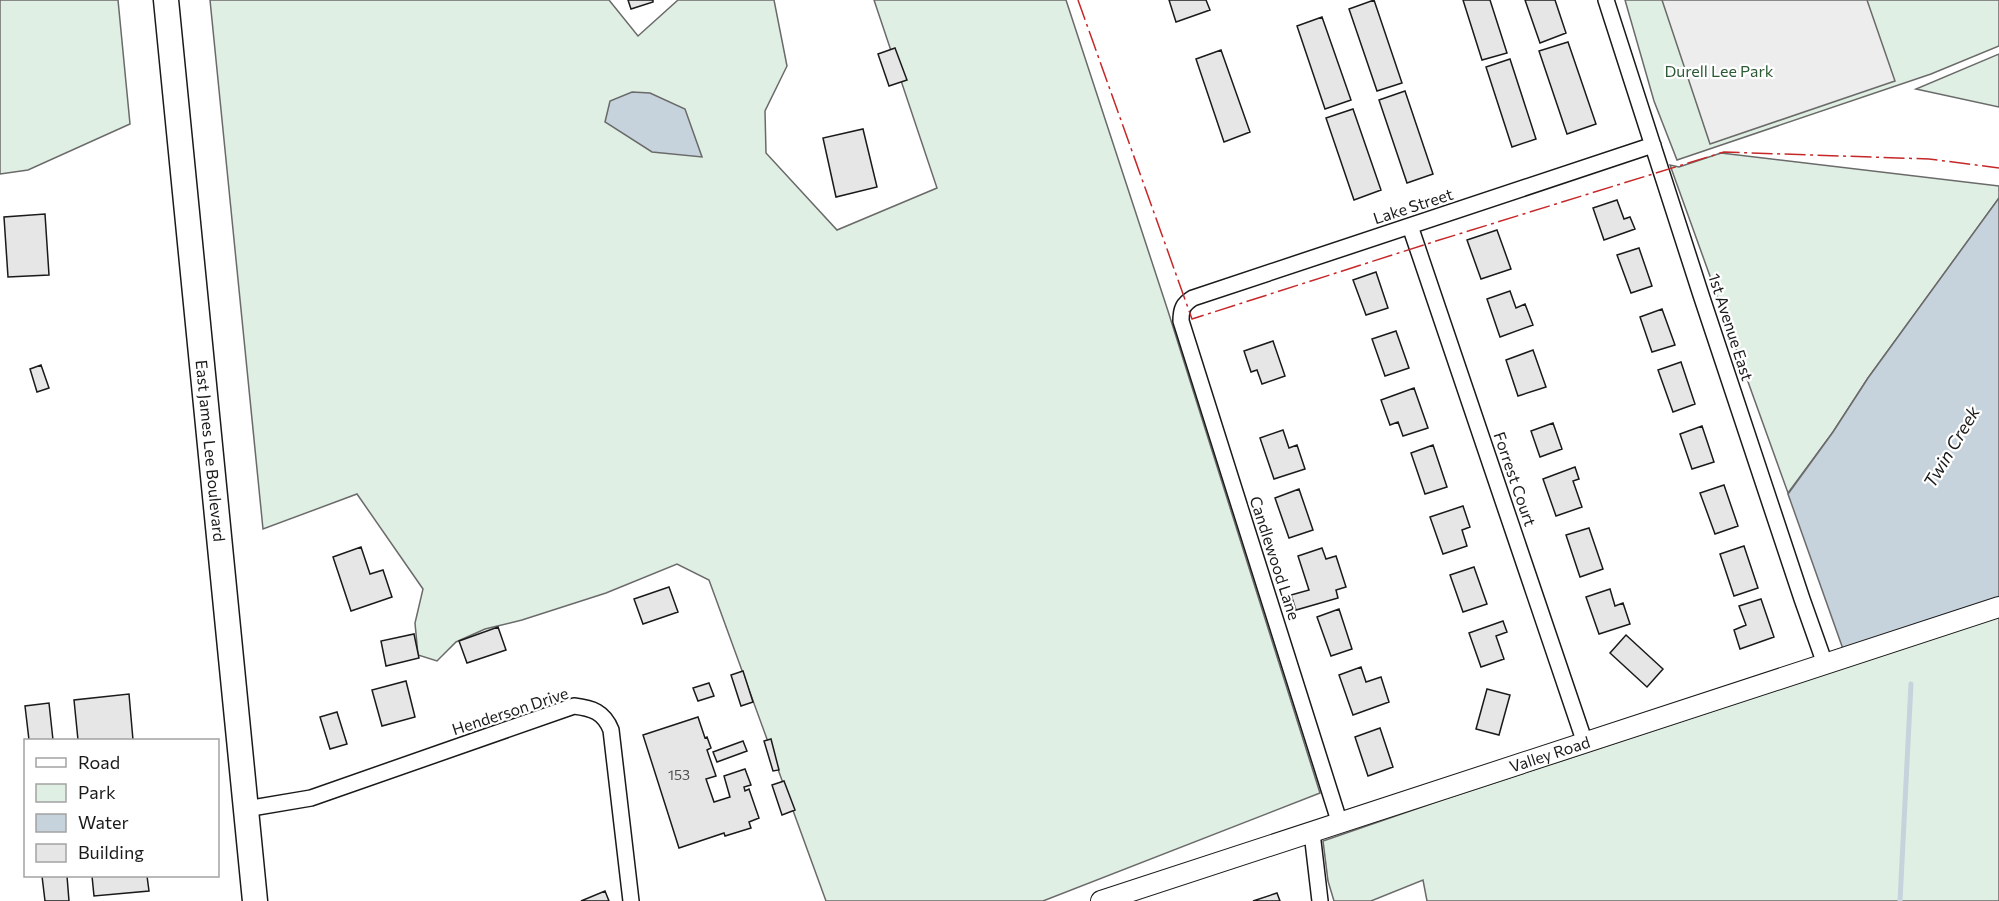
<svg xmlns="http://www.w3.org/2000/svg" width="1999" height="901" font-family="Commissioner,sans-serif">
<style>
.green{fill:#e0efe3;stroke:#6a6a6a;stroke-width:1.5}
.parking{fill:#ededed;stroke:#6a6a6a;stroke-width:1.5}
.water{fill:#c6d2dc;stroke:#6a6a6a;stroke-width:1.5}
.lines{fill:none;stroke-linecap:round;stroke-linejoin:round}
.stream{stroke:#c6d2dc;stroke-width:5}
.building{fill:#e6e6e6;stroke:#1a1a1a;stroke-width:1.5}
.minor-casing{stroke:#1a1a1a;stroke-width:18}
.tertiary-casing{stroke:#1a1a1a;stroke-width:22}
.primary-casing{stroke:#1a1a1a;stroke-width:27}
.minor{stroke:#fff;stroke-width:15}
.tertiary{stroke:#fff;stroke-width:20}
.primary{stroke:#fff;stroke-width:24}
.power{stroke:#c62828;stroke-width:1.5;stroke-dasharray:21 4.5 3 4.5;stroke-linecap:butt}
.labels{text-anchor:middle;stroke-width:4.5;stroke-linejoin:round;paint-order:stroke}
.number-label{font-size:14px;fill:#4d4d4d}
.park-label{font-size:16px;fill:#2b5a34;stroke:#fff}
.street-label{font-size:16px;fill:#1a1a1a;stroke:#fff}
.water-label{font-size:18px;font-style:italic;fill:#1a1a1a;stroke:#fff}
</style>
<rect width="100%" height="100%" fill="#fff"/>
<path class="green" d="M 0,0 L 118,0 L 130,124 L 28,170 L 0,174 Z
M 210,0 L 609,0 L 638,36 L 678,0 L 774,0 L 787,66 L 765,111 L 766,153 L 837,230 L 937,188 L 874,0 L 1066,0 L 1168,311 L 1320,793 L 1043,901 L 826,901 L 709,580 L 677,564 L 606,593 L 522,620 L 485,629 L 456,642 L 437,661 L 418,655 L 415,623 L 423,589 L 357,494 L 263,529 Z
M 1625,0 L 1999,0 L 1999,46 L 1931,74 L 1677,160 L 1654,101 Z
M 1999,54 L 1999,107 L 1916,89 Z
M 1721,153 L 1999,186 L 1999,198 L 1868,378 L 1833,432 L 1788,493 L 1670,165 L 1679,167 Z
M 1999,617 L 1999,901 L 1427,901 L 1423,880 L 1371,901 L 1334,901 L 1328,881 L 1323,841 L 1442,800 Z"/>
<path class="parking" d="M 1662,0 L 1867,0 L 1895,81 L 1710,144 Z"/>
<path class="water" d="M 632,92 L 650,93 L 685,109 L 702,157 L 652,152 L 605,122 L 610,101 Z
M 1999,198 L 1999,598 L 1843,649 L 1788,494 L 1833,432 L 1868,378 Z"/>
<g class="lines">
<path class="stream" d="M 1900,901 L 1911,684"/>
</g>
<path class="building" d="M 628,0 L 653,0 L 653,2 L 631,9 Z
M 1169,0 L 1206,0 L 1210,10 L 1176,22 Z
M 1374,0 L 1402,83 L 1377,91 L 1349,9 Z
M 1463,0 L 1490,0 L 1507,53 L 1482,60 Z
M 1525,0 L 1555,0 L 1566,33 L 1540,43 Z
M 1322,17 L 1351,100 L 1325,109 L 1297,26 Z
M 1568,42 L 1596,124 L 1567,134 L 1539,51 Z
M 895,48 L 907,80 L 889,86 L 878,54 Z
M 1221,50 L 1250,132 L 1224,142 L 1196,59 Z
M 1510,59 L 1536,139 L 1512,147 L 1486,67 Z
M 1405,91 L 1433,174 L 1407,183 L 1379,100 Z
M 1353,109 L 1381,190 L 1354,200 L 1326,118 Z
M 863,129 L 877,187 L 836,197 L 823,138 Z
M 1617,200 L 1624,219 L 1630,217 L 1635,229 L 1604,240 L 1593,208 Z
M 45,214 L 49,275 L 8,277 L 4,217 Z
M 1497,230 L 1511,269 L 1481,279 L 1467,240 Z
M 1639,248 L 1652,286 L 1631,293 L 1617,255 Z
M 1376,272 L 1388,308 L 1366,315 L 1353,280 Z
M 1510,291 L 1516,308 L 1525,304 L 1533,325 L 1500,337 L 1487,299 Z
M 1662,309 L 1675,345 L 1652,352 L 1640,317 Z
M 1396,331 L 1409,368 L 1385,376 L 1372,339 Z
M 1273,341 L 1285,376 L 1262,384 L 1257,370 L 1251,372 L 1244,351 Z
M 1533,350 L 1546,387 L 1518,396 L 1506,360 Z
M 1681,362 L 1695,404 L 1673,412 L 1658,370 Z
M 41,365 L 49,388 L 37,392 L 30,369 Z
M 1414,388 L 1428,428 L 1403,436 L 1398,422 L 1390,425 L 1381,400 Z
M 1553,423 L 1562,449 L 1540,457 L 1531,431 Z
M 1702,426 L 1714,462 L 1692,469 L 1680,434 Z
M 1283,430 L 1289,448 L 1297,445 L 1305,469 L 1274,479 L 1260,438 Z
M 1433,445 L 1447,487 L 1425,494 L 1411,453 Z
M 1575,467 L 1579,479 L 1573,481 L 1582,507 L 1556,516 L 1543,479 Z
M 1724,485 L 1738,526 L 1715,534 L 1700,493 Z
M 1299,489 L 1313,530 L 1289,538 L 1275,498 Z
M 1463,506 L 1470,527 L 1462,530 L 1467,546 L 1443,554 L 1430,517 Z
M 1589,528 L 1603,569 L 1580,577 L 1566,535 Z
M 1744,546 L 1758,588 L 1734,596 L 1720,554 Z
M 361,547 L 370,574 L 383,570 L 392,597 L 351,611 L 333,557 Z
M 1322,548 L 1326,559 L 1336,556 L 1346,587 L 1336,590 L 1338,598 L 1296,610 L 1291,595 L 1309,590 L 1298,556 Z
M 1474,567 L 1487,604 L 1463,612 L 1450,575 Z
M 669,587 L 678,612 L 643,624 L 634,599 Z
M 1610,589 L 1615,606 L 1623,603 L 1630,624 L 1599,634 L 1586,597 Z
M 1761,599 L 1774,637 L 1740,649 L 1734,630 L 1746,625 L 1739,606 Z
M 1339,609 L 1352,649 L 1331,656 L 1317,617 Z
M 1503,621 L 1507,632 L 1496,636 L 1504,659 L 1481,667 L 1469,633 Z
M 498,627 L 506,650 L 467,663 L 459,641 Z
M 414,634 L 419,658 L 386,666 L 381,641 Z
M 1626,635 L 1663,669 L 1647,687 L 1610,653 Z
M 1361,667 L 1366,682 L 1381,677 L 1389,702 L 1353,715 L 1339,675 Z
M 743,671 L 753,702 L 741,706 L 731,675 Z
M 406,681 L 415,717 L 382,726 L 372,690 Z
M 709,683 L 714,696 L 698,701 L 693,688 Z
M 1487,689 L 1510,695 L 1499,735 L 1476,729 Z
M 129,694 L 133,740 L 78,740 L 74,700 Z
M 49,703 L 53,740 L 29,740 L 25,706 Z
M 337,712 L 347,744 L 330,749 L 320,717 Z
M 698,717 L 705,738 L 707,737 L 711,748 L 707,750 L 716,776 L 706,779 L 714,802 L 730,797 L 724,776 L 745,769 L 751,785 L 744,787 L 745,791 L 749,789 L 759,818 L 749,822 L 751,828 L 725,836 L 724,833 L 679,848 L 643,735 Z
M 1380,728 L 1393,767 L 1368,776 L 1355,737 Z
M 771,739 L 779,770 L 773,771 L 764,741 Z
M 743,741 L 747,751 L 717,762 L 713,752 Z
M 784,781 L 795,810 L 782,815 L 772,785 Z
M 42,876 L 67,876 L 69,901 L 45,901 Z
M 92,876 L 147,876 L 149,891 L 94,896 Z
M 605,891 L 609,901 L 581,901 Z
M 1277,893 L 1280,901 L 1253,901 Z"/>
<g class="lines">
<defs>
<path id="minor" d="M 1606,0 L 1701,295 L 1802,599 L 1825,664
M 1410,226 L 1585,743
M 246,809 L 311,798 L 574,706 C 592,708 604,712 611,730 L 631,901
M 1340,824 L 1181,321 C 1181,309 1183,304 1193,298 L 1653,145
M 1312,833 L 1320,901"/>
<g id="tertiary">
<path id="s1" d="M 1101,901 L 1999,607"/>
</g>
<g id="primary">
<path id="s2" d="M 166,0 L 255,901"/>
</g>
</defs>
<use href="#minor" class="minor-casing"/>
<use href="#tertiary" class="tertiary-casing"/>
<use href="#primary" class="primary-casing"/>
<use href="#minor" class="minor"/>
<use href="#tertiary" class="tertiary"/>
<use href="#primary" class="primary"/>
<path class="power" d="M 1078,0 L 1192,319 L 1433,242 L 1724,152 L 1929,159 L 1999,168"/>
</g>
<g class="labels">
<g class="number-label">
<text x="679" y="780">153</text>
</g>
<g class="park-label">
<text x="1719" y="77">Durell Lee Park</text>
</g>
<g class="street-label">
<text transform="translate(1413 206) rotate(-18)" y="6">Lake Street</text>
<text transform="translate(1731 327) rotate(72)" y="6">1st Avenue East</text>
<text dy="6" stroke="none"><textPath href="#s2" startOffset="453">East James Lee Boulevard</textPath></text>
<text transform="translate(1515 479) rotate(71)" y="6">Forrest Court</text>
<text transform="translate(1275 558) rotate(72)" y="6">Candlewood Lane</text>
<text transform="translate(510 711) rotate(-18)" y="6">Henderson Drive</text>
<text dy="6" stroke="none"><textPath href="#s1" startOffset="472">Valley Road</textPath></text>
</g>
<g class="water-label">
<text transform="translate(1952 447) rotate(-59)" y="6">Twin Creek</text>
</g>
</g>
<rect x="24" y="739" width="195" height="138" fill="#ffffff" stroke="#a3a3a3" stroke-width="1.5"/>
<rect x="36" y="758" width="30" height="9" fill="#ffffff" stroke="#a3a3a3" stroke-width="1.5"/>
<text x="78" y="769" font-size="18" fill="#1a1a1a">Road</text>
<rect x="36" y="784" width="30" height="18" fill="#e0efe3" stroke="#a3a3a3" stroke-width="1.5"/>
<text x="78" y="799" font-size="18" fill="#1a1a1a">Park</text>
<rect x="36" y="814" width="30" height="18" fill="#c6d2dc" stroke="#a3a3a3" stroke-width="1.5"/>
<text x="78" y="829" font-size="18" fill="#1a1a1a">Water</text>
<rect x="36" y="844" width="30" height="18" fill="#e6e6e6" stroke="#a3a3a3" stroke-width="1.5"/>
<text x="78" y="859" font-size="18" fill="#1a1a1a">Building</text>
</svg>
